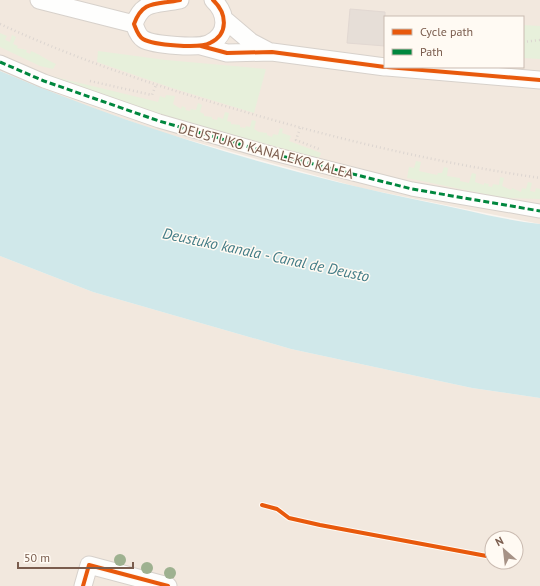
<svg xmlns="http://www.w3.org/2000/svg" width="540" height="586" font-family="'PT Sans',sans-serif">
<style>
.residential{fill:#f2e8de;fill-rule:evenodd}
.green{fill:#e7f0db}
.water{fill:#d0e8ea}
.building{fill:#e6ded7;stroke:#e2d8d2}
.lines{fill:none;stroke-linecap:round;stroke-linejoin:round}
.pedestrian-casing{stroke:#d7d1cb;stroke-width:15}
.minor-casing{stroke:#d7d1cb;stroke-width:19}
.path{stroke:#dcd5d0;stroke-width:2.5;stroke-dasharray:1 3;stroke-linecap:butt}
.pedestrian{stroke:#fefefd;stroke-width:13}
.minor{stroke:#fefefd;stroke-width:17}
.quiet{stroke:#00873e;stroke-width:3;stroke-dasharray:6 3;stroke-linecap:butt}
.cycleway-casing{stroke:#fffaf3;stroke-width:6}
.cycleway{stroke:#e8590c;stroke-width:4}
.tree{fill:#9eb190}
.labels{text-anchor:middle;stroke-width:3;stroke-linejoin:round;paint-order:stroke}
.street-label{font-size:14px;fill:#7a5c4d;stroke:#fffaf3}
.water-label{font-size:15px;font-style:italic;fill:#437c86;stroke:#fffaf3}
</style>
<rect width="100%" height="100%" fill="#f9f5f0"/>
<path class="residential" d="M 0,0 L 540,0 L 540,224 L 361,188 L 164,133 L 64,98 L 0,71 ZM 385,17 L 523,17 L 523,67 L 385,67 Z
M 0,256 L 93,292 L 291,349 L 472,388 L 540,398 L 540,586 L 0,586 ZM 492,538 L 516,538 L 516,562 L 492,562 Z"/>
<path class="green" d="M 523,25 L 540,26 L 540,59 L 523,58 Z
M 0,33 L 7,36 L 5,40 L 10,42 L 12,35 L 16,37 L 13,44 L 18,46 L 17,48 L 27,50 L 26,52 L 30,54 L 31,51 C 41,55 45,59 56,64 L 53,69 L 40,66 L 0,47 Z
M 98,51 L 166,60 L 266,69 L 254,113 L 172,88 L 97,62 Z
M 51,76 L 158,102 L 160,96 L 165,98 L 166,95 L 175,96 L 173,104 L 181,109 L 182,106 L 186,108 L 185,110 L 190,111 L 191,109 L 196,110 L 198,103 L 202,105 L 200,112 L 204,114 L 204,116 L 212,117 L 212,119 L 217,120 L 218,117 L 223,119 L 225,112 L 229,113 L 227,121 L 231,122 L 231,124 L 240,125 L 240,127 L 245,128 L 246,126 L 250,127 L 252,120 L 256,121 L 254,129 L 259,132 L 267,133 L 267,135 L 272,137 L 273,134 L 278,135 L 280,128 L 283,129 L 282,133 L 291,136 L 289,141 L 321,153 L 319,158 L 191,124 L 68,85 Z
M 416,161 L 421,162 L 419,171 L 437,175 L 438,173 L 442,173 L 444,167 L 448,168 L 447,176 L 460,178 L 460,181 L 469,183 L 472,173 L 476,174 L 475,182 L 484,185 L 484,183 L 489,184 L 488,186 L 492,187 L 493,184 L 499,185 L 500,177 L 504,178 L 502,186 L 511,190 L 512,188 L 521,192 L 522,188 L 526,189 L 528,182 L 532,183 L 530,191 L 535,192 L 536,188 L 540,189 L 540,199 L 504,198 L 407,178 L 409,167 L 414,168 Z"/>
<path class="water" d="M 0,71 C 137,129 281,172 427,202 C 464,209 502,220 540,224 L 540,398 L 472,388 L 291,349 L 93,292 L 0,256 Z"/>
<path class="building" d="M 350,9 L 385,12 L 385,46 L 347,43 Z"/>
<g class="lines">
<defs>
<path id="pedestrian" d="M 0,62 L 44,81 L 159,121 L 274,154 L 412,189 L 540,211"/>
<path id="minor" d="M 39,0 L 134,24
M 180,0 C 155,5 143,0 134,24 C 136,29 138,36 143,39 C 153,45 200,49 210,43 C 229,34 227,13 213,0
M 224,19 L 251,42 L 270,52
M 201,46 L 227,53 L 272,52 L 385,67
M 387,67 L 540,80
M 83,586 L 89,565 L 168,586"/>
</defs>
<use href="#pedestrian" class="pedestrian-casing"/>
<use href="#minor" class="minor-casing"/>
<path class="path" d="M 0,24 C 78,60 159,87 242,111 C 340,140 439,163 540,178
M 523,42 L 540,40
M 90,81 L 152,95 L 156,85
M 300,128 L 296,140 L 319,149"/>
<use href="#pedestrian" class="pedestrian"/>
<use href="#minor" class="minor"/>
<path class="quiet" d="M 0,62 L 44,81 L 159,121 L 274,154 L 412,189 L 540,211"/>
<defs>
<path id="cycleway" d="M 180,0 C 155,5 143,0 134,24 C 136,29 138,36 143,39 C 153,45 200,49 210,43 C 229,34 227,13 213,0
M 201,46 L 227,53 L 272,52 L 385,67
M 387,67 L 540,80
M 262,505 L 277,509 L 289,518 L 320,525 L 492,557
M 83,586 L 89,565 L 168,586"/>
</defs>
<use href="#cycleway" class="cycleway-casing"/>
<use href="#cycleway" class="cycleway"/>
</g>
<g class="tree">
<circle cx="120" cy="560" r="6"/>
<circle cx="147" cy="568" r="6"/>
<circle cx="170" cy="573" r="6"/>
</g>
<g class="labels">
<g class="street-label">
<text transform="translate(266 151) rotate(15)" y="5">DEUSTUKO KANALEKO KALEA</text>
</g>
<g class="water-label">
<text transform="translate(266 255) rotate(12)" y="5">Deustuko kanala - Canal de Deusto</text>
</g>
</g>
<rect x="384" y="16" width="140" height="52" fill="#fffaf3" stroke="#cabbb1"/>
<rect x="392" y="29" width="20" height="6" fill="#e8590c" stroke="#cabbb1"/>
<text x="420" y="36" font-size="12" fill="#7a5c4d">Cycle path</text>
<rect x="392" y="49" width="20" height="6" fill="#00873e" stroke="#cabbb1"/>
<text x="420" y="56" font-size="12" fill="#7a5c4d">Path</text>
<g transform="translate(504 550) rotate(332)"><circle r="19" fill="#fffaf3" stroke="#cabbb1"/>
<path d="M0-3L7 15L0 10L-7 15Z" fill="#a69286"/>
<text y="-6" font-size="11" font-weight="bold" text-anchor="middle" fill="#7a5c4d">N</text>
</g>
<path d="M18 562v6h115v-6" fill="none" stroke="#7a5c4d" stroke-width="2"/>
<text x="24" y="562" font-size="12" fill="#7a5c4d" stroke="#fffaf3" stroke-width="3" paint-order="stroke">50 m</text>
</svg>
